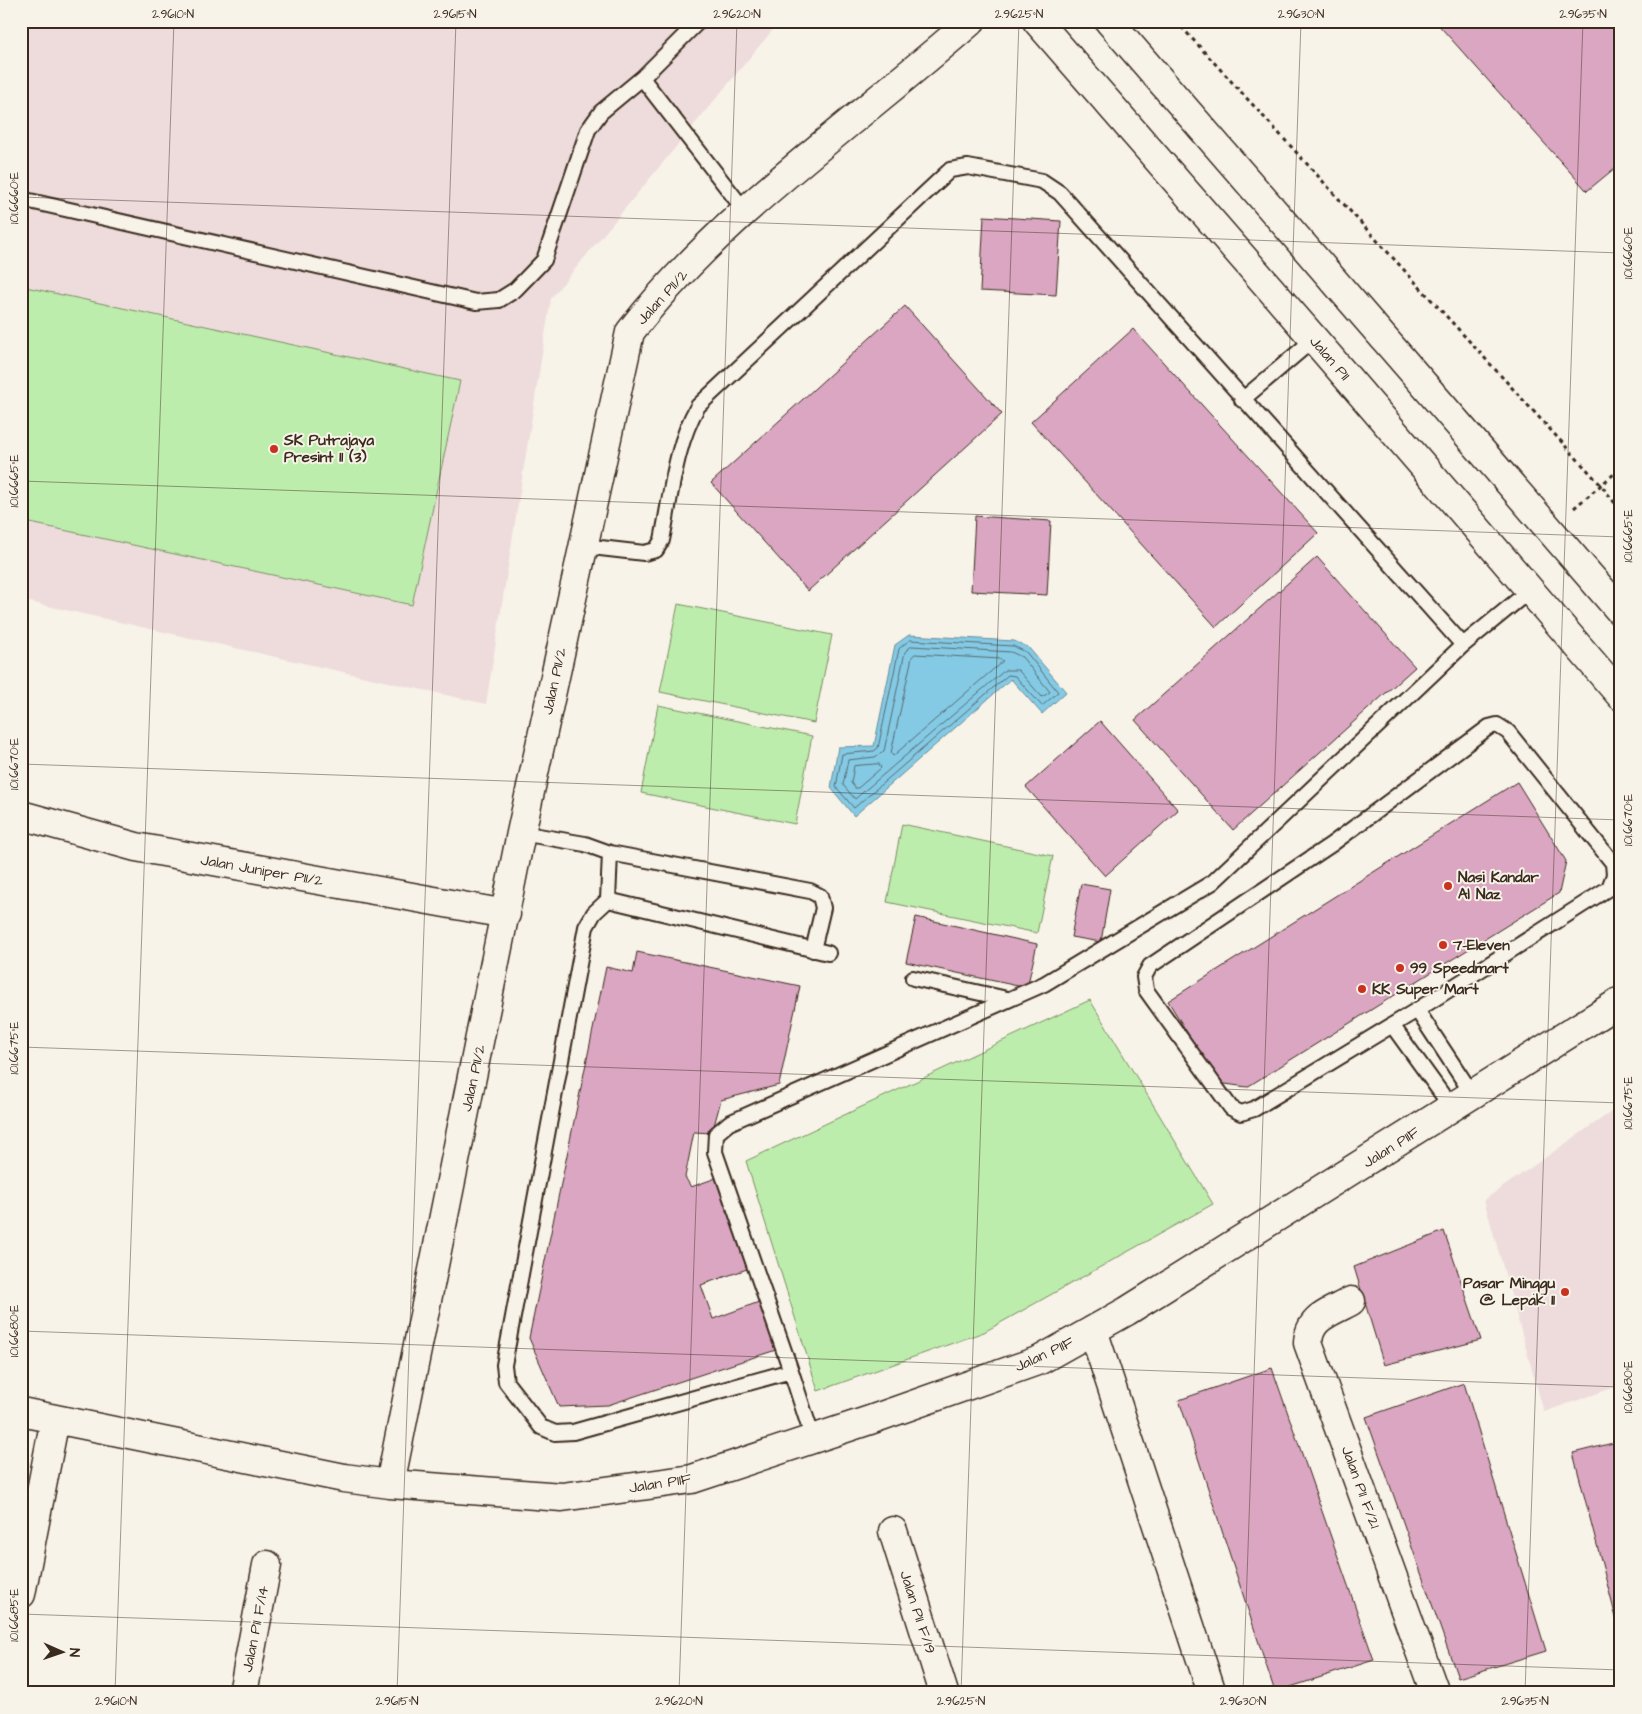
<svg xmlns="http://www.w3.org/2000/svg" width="1642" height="1714" font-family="'Architects Daughter',sans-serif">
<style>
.built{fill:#eedcdd}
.green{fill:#bdedac;stroke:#7c8c65}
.water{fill:#84cae5;stroke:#678a95}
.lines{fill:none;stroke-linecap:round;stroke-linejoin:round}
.shore{stroke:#586a6e;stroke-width:1}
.building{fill:#daa6c2;stroke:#3b2a1e}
.service-casing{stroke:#3b2a1e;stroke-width:18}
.minor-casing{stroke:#3b2a1e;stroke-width:31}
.secondary-casing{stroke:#3b2a1e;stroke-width:31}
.path{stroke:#3b2a1e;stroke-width:3;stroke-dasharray:4 4;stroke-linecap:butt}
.service{stroke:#f7f3e8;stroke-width:14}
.minor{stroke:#f7f3e8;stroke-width:28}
.secondary{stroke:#f7f3e8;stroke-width:28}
.ticks{fill:none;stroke:#3b2a1e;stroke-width:1;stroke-opacity:0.45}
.poi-dot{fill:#c8321e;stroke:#f7f3e8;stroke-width:2}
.labels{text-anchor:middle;stroke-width:4;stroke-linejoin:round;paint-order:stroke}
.street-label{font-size:15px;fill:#3b2a1e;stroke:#f7f3e8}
.poi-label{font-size:15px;font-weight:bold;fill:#3b2a1e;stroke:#f7f3e8;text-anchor:start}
.neatline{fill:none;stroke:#3b2a1e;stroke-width:2}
.ticks-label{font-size:12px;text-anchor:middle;fill:#3b2a1e}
</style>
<rect width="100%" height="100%" fill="#f7f3e8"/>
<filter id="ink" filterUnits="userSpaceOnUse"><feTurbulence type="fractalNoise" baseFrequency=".02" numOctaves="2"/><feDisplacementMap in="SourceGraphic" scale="10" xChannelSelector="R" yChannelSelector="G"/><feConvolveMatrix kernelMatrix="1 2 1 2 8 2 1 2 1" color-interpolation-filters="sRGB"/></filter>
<g filter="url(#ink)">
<path class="built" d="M 21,21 L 780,21 L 551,298 L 486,704 L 21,600 Z
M 1621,1105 L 1621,1385 L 1544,1412 L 1484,1200 Z"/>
<path class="green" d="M 21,286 L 460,381 L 412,605 L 21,521 Z
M 678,604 L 832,635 L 814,723 L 660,692 Z
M 658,705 L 812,736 L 795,824 L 641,793 Z
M 902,824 L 1053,856 L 1037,933 L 887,902 Z
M 1090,1000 L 1213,1204 L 984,1332 L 818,1391 L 746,1161 Z"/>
<path class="water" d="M 909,635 L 1014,641 L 1028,647 L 1066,692 L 1042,714 L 1011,679 L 854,816 L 831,788 L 838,747 L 874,746 L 895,645 Z"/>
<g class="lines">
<path class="shore" d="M 910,640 L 1013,646 L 1026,652 L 1058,692 L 1042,706 L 1015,676 L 1008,675 L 854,808 L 836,787 L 842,754 L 874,751 L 878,748 L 899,649 Z
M 912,646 L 1011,652 L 1022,657 L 1050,692 L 1042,697 L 1018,670 L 1005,670 L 855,799 L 843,785 L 848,760 L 875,757 L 884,751 L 905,652 Z
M 915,654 L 1000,659 L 1003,661 L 893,756 L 891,753 L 912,657 Z
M 879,764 L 881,768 L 858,788 L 855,788 L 851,783 L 854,766 Z"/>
</g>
<path class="building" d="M 1435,21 L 1621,21 L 1621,163 L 1587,191 Z
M 984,216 L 1061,221 L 1056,295 L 980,291 Z
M 905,306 L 1002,414 L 808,591 L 711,483 Z
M 1133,329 L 1318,533 L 1216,627 L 1031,422 Z
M 975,516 L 1051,521 L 1047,595 L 971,591 Z
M 1317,557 L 1415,667 L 1233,830 L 1135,720 Z
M 1100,721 L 1178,810 L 1105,876 L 1026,787 Z
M 1517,782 L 1566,861 L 1559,893 L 1247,1087 L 1218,1083 L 1168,1001 Z
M 1081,884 L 1110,889 L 1101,942 L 1071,937 Z
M 916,917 L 1037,944 L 1027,988 L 906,962 Z
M 637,952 L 800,986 L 779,1085 L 721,1100 L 712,1133 L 694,1132 L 685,1177 L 691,1187 L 716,1178 L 747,1269 L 701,1285 L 713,1319 L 759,1302 L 776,1350 L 608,1405 L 559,1407 L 529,1338 L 606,967 L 633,973 Z
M 1444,1231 L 1481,1340 L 1384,1365 L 1354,1267 Z
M 1272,1368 L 1374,1660 L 1275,1692 L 1179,1400 Z
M 1464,1383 L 1546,1651 L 1458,1678 L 1366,1417 Z
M 1621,1441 L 1621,1637 L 1573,1453 Z"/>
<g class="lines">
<defs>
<path id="service" d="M 699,21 L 642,78 L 745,211
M 21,199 L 476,302 L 499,300 L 515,290 L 544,260 L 588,130 L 601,112 L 642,78
M 1242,400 L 1314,339
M 583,546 L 644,553 L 656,550 L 662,540 C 671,496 675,445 698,406 L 950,170 L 968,167 L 1042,181 L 1060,193 L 1463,645
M 1497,725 L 1508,732 L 1613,863 L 1614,875 L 1609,888 L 1417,1010 L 1254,1109 L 1241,1113 L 1231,1108 L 1146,990 L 1144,977 L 1150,966 L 1332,844 L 1489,727 Z
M 521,833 L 585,844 L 610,853 L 810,891 L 820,896 L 823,908 L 813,950
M 608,900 L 610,853
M 828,953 L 608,900 L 594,913 L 586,927 L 504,1365 L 506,1382 L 541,1427 L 555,1433 L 573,1432 L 791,1371 L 715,1152 L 716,1134 L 729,1123 L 1044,984 L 1213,882 L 1463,645 L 1529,591
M 913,978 L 1007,999
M 1417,1010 L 1473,1095
M 1392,1025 L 1452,1108
M 791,1371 L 813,1439"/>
<path id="minor" d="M 21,815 L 136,847 L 506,914
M 1351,1301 C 1330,1313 1309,1317 1308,1343 L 1435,1693
M 1093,1330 L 1212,1693
M 21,1412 L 344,1478 L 390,1484 L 562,1497 L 692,1479 L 870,1420 L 1040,1360 L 1127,1311 L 1621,1001
M 390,1484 L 521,833 L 630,332 C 722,213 858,121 971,21
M 893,1531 L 944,1693
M 21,1594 L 55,1419
M 243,1693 L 267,1565"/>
<path id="secondary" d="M 1037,21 L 1314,339 L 1621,696
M 1109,21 L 1621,612"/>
</defs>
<use href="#service" class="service-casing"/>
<use href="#minor" class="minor-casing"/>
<use href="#secondary" class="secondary-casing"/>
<path class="path" d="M 1176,21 L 1601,485 L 1621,511
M 1574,508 L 1621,468"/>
<use href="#service" class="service"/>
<use href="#minor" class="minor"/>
<use href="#secondary" class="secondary"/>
</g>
</g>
<path class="ticks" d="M 21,197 L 1621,253M 21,481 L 1621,537M 21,764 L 1621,820M 21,1047 L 1621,1103M 21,1331 L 1621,1387M 21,1614 L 1621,1670M 115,1693 L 174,21M 397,1693 L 456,21M 679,1693 L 737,21M 961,1693 L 1019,21M 1243,1693 L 1301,21M 1525,1693 L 1583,21"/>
<g class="poi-dot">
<circle cx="274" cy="449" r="5"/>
<circle cx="1448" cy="886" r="5"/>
<circle cx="1443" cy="945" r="5"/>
<circle cx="1400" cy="968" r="5"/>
<circle cx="1362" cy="989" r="5"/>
<circle cx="1565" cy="1292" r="5"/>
</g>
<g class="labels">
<g class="street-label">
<text transform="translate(662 297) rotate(-48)" y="5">Jalan P11/2</text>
<text transform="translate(1330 358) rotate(49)" y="5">Jalan P11</text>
<text transform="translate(554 681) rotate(-78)" y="5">Jalan P11/2</text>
<text transform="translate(262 870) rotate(10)" y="5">Jalan Juniper P11/2</text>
<text transform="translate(473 1078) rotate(-78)" y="5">Jalan P11/2</text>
<text transform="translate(1391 1147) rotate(-32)" y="5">Jalan P11F</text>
<text transform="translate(1044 1354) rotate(-25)" y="5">Jalan P11F</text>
<text transform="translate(660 1483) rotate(-9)" y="5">Jalan P11F</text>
<text transform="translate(1361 1487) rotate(70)" y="5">Jalan P11 F/21</text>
<text transform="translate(918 1612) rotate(72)" y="5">Jalan P11 F/19</text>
<text transform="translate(255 1629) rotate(-79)" y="5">Jalan P11 F/14</text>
</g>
<g class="poi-label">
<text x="284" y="445">SK Putrajaya<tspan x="284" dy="17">Presint 11 (3)</tspan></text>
<text x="1458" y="882">Nasi Kandar<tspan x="1458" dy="17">Al Naz</tspan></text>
<text x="1453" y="950">7-Eleven</text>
<text x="1410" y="973">99 Speedmart</text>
<text x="1372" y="994">KK Super Mart</text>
<text x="1555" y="1288" text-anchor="end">Pasar Minggu<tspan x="1555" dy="17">@ Lepak 11</tspan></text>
</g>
</g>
<rect width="1642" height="1714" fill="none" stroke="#f7f3e8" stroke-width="55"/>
<g transform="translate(62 1652) rotate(92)" stroke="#f7f3e8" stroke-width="4" paint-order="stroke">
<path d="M0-4L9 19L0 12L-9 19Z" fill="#3b2a1e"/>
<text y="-8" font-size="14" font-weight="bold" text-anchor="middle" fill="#3b2a1e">N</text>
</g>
<rect x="28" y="28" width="1586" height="1658" class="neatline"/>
<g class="ticks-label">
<text x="173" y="18">2.9610°N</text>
<text x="455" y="18">2.9615°N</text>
<text x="737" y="18">2.9620°N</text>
<text x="1019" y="18">2.9625°N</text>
<text x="1301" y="18">2.9630°N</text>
<text x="1583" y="18">2.9635°N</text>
<text transform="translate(14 198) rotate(-90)" y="4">101.6660°E</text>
<text transform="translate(1628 253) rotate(-90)" y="4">101.6660°E</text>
<text transform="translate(14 481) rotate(-90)" y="4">101.6665°E</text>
<text transform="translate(1628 536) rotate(-90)" y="4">101.6665°E</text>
<text transform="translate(14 764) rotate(-90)" y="4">101.6670°E</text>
<text transform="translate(1628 820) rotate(-90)" y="4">101.6670°E</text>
<text transform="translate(14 1048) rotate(-90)" y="4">101.6675°E</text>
<text transform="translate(1628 1103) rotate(-90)" y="4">101.6675°E</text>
<text transform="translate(14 1331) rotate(-90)" y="4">101.6680°E</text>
<text transform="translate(1628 1387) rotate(-90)" y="4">101.6680°E</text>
<text transform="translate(14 1615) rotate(-90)" y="4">101.6685°E</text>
<text x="116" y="1705">2.9610°N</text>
<text x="397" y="1705">2.9615°N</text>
<text x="679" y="1705">2.9620°N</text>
<text x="961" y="1705">2.9625°N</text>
<text x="1243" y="1705">2.9630°N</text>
<text x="1525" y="1705">2.9635°N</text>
</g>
</svg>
